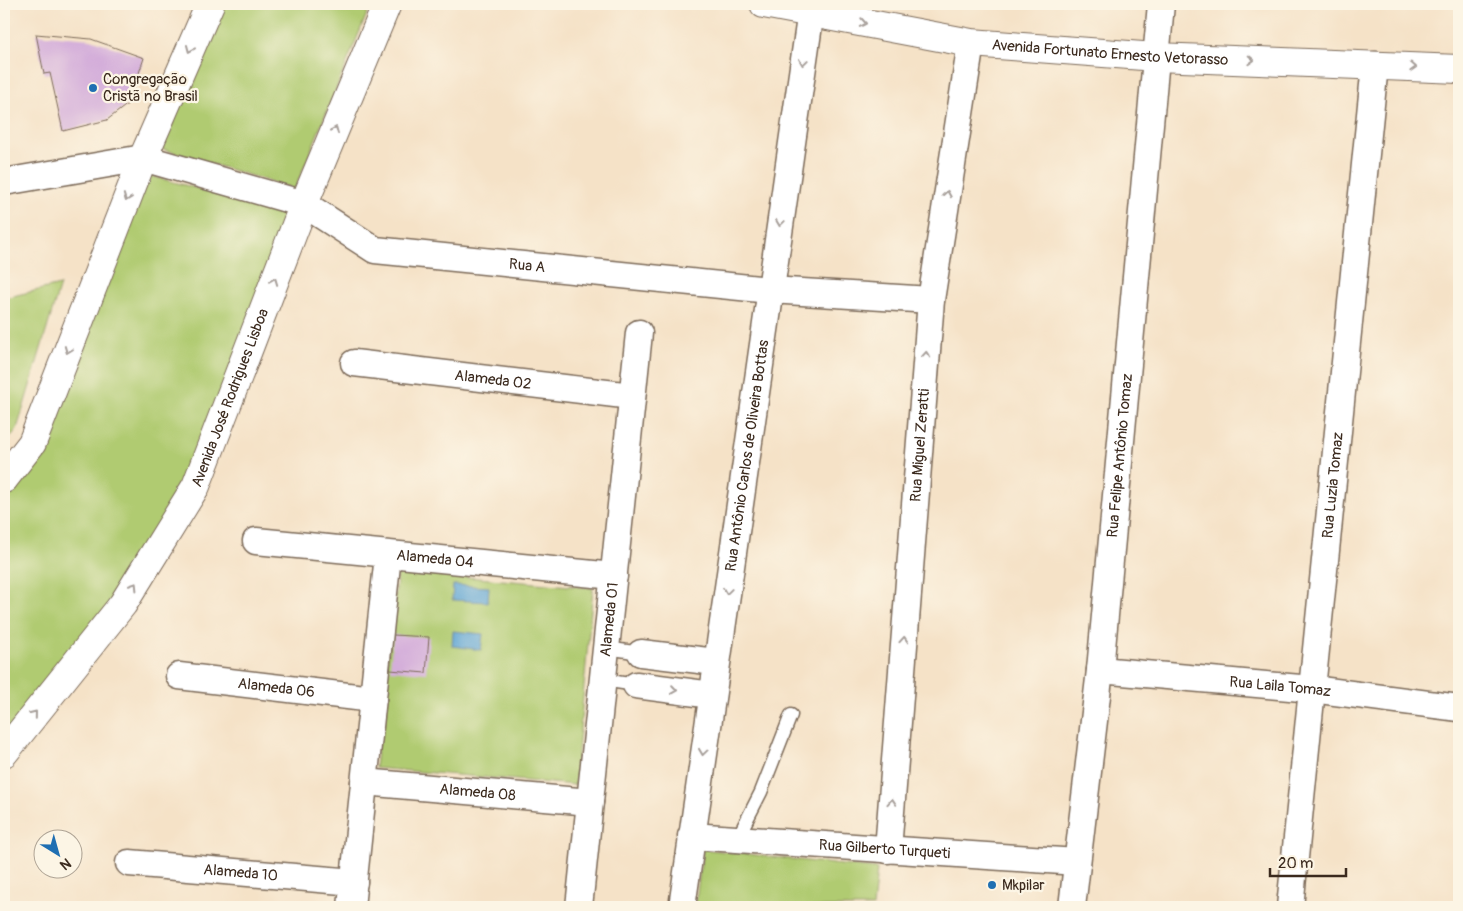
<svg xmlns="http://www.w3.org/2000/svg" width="1463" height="911" font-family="Pangolin,sans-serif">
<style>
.green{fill:#b0cb71;stroke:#767a48}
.water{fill:#5ea5d4;stroke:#4c6879}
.building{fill:#d4aeda}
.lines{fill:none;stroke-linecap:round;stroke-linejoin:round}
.lane-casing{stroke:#7c6a59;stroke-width:15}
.street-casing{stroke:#7c6a59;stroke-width:29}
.secondary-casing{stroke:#7c6a59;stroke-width:30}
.primary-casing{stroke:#7c6a59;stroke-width:30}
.lane{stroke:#fff;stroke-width:12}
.street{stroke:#fff;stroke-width:26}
.secondary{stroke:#fff;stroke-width:28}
.primary{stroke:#fff;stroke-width:28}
.oneway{stroke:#a79f9a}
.poi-dot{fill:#1f6fb2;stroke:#fcf5e5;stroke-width:2}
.labels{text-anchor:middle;stroke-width:4.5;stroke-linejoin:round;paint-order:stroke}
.street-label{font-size:15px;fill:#3b2a1e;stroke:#fcf5e5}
.poi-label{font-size:15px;fill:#3b2a1e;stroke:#fcf5e5;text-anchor:start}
</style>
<rect width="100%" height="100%" fill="#fcf5e5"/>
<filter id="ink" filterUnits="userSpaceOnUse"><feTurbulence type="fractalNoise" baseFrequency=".02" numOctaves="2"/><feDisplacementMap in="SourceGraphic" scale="10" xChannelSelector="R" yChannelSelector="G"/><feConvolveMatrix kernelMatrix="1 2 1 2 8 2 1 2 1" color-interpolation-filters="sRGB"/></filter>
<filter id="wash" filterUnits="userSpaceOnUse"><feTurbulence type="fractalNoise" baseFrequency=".0096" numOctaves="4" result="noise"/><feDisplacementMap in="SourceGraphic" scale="20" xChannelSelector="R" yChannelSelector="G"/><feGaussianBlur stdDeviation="1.12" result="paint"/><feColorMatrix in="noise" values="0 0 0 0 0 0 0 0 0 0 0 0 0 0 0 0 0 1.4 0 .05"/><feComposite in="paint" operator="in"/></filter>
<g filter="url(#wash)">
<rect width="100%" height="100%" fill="#f5e2c7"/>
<path class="green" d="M 222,4 L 371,4 L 295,189 L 162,149 Z
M 148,175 L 291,214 L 188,483 L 114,599 L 4,737 L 4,496 L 37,448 Z
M 60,285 L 17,429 L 4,445 L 4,298 Z
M 398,571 L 593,588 L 575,785 L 375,768 Z
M 703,849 L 877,869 L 873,907 L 695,907 Z"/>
<path class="water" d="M 453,585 L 489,587 L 488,602 L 452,600 Z
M 453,631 L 483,634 L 481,650 L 452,646 Z"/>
<g id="blocks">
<path class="building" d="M 36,34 L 91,39 L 144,58 L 129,103 L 107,120 L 63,131 L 50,73 L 44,74 Z
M 393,635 L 429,637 L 426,673 L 390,670 Z"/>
</g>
</g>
<g filter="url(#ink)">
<use href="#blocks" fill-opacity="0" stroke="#7c6a59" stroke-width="1"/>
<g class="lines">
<defs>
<path id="lane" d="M 606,648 L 641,653
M 603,680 L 636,685
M 737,839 L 761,792 L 791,715"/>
<g id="street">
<path id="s1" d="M 4,182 L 143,158 L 304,204 L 375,250 L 770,290 L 931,300"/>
<path id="s2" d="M 354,363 L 632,396"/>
<path id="s3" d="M 256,541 L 614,576"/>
<path d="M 641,653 L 716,662"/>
<path id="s4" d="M 1100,670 L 1312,689 L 1459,708"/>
<path id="s5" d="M 179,676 L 373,699"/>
<path d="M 636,685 L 712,695"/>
<path id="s6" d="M 364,782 L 590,802"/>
<path id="s7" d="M 691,836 L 1077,862"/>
<path id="s8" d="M 888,850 L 931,300 L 971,43"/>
<path id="s9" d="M 129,863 L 354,882"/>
<path d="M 351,907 L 388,555"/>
<path id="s10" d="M 579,907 L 639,333"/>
<path id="s11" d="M 682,907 L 812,4"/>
<path id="s12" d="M 1072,907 L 1100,670 L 1161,4"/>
<path id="s13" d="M 1290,907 L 1375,65"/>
</g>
<g id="secondary">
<path id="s14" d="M 764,4 L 971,43 L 1156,57 L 1459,69"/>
</g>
<g id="primary">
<path d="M 4,479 L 32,443 L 143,158 L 210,4"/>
<path id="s15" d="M 4,753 L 123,604 L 196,486 L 304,204 L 387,4"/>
</g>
</defs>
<use href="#lane" class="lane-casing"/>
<use href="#street" class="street-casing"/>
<use href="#secondary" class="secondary-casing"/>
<use href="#primary" class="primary-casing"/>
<use href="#lane" class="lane"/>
<use href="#street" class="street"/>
<use href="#secondary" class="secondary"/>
<use href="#primary" class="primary"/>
</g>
<defs><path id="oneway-chevron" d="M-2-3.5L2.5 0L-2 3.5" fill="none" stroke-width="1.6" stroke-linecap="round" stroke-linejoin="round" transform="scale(1.25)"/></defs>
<g class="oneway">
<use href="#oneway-chevron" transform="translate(863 23) rotate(10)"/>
<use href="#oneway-chevron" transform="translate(190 49) rotate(113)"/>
<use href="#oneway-chevron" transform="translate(1251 60) rotate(2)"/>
<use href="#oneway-chevron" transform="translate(803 62) rotate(98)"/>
<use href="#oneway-chevron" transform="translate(1413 67) rotate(3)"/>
<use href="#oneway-chevron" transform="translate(335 130) rotate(-67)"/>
<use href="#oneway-chevron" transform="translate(947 194) rotate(-81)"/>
<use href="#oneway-chevron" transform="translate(127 198) rotate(111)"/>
<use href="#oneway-chevron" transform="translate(780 223) rotate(98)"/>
<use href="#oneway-chevron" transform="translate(274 281) rotate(-69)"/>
<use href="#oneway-chevron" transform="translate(68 350) rotate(111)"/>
<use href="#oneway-chevron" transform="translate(926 355) rotate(-86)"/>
<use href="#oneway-chevron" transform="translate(134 586) rotate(-58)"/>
<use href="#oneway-chevron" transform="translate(727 591) rotate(98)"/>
<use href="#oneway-chevron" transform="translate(904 640) rotate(-86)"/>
<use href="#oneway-chevron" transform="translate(674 690) rotate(8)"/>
<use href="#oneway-chevron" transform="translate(34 714) rotate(-51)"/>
<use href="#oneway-chevron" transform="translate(703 752) rotate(98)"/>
<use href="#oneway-chevron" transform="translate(892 802) rotate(-86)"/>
</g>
</g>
<g class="poi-dot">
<circle cx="93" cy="88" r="5"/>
<circle cx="992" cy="885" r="5"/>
</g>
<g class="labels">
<g class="street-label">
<text dy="5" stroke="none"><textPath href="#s14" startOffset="350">Avenida Fortunato Ernesto Vetorasso</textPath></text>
<text dy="5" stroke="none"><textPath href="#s1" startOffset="546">Rua A</textPath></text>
<text dy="5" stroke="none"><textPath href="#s2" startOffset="140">Alameda 02</textPath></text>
<text dy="5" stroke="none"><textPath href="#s15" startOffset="424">Avenida José Rodrigues Lisboa</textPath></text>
<text dy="5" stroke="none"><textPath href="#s8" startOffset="406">Rua Miguel Zeratti</textPath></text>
<text dy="5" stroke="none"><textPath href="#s11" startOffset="456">Rua Antônio Carlos de Oliveira Bottas</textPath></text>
<text dy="5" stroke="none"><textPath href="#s12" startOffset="454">Rua Felipe Antônio Tomaz</textPath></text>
<text dy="5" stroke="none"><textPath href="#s13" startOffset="424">Rua Luzia Tomaz</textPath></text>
<text dy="5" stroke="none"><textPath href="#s3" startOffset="180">Alameda 04</textPath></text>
<text dy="5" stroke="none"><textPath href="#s10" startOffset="289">Alameda 01</textPath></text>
<text dy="5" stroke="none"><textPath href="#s4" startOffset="181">Rua Laila Tomaz</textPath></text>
<text dy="5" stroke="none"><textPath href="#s5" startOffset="98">Alameda 06</textPath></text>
<text dy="5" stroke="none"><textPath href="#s6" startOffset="114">Alameda 08</textPath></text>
<text dy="5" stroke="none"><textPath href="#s7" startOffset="194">Rua Gilberto Turqueti</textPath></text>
<text dy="5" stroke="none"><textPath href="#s9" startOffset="112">Alameda 10</textPath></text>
</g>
<g class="poi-label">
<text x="103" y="84">Congregação<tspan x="103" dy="17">Cristã no Brasil</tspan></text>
<text x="1002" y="890">Mkpilar</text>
</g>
</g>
<rect width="1463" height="911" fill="none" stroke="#fcf5e5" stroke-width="20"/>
<g transform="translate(58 854) rotate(143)"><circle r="24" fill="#fcf5e5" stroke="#afa495"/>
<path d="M0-4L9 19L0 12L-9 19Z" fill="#1f6fb2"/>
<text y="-8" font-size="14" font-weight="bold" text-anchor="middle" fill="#3b2a1e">N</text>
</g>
<path d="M1270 868v8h76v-8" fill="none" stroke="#3b2a1e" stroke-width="2.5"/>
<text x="1278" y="868" font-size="15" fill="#3b2a1e" stroke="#fcf5e5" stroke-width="4" paint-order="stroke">20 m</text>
</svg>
